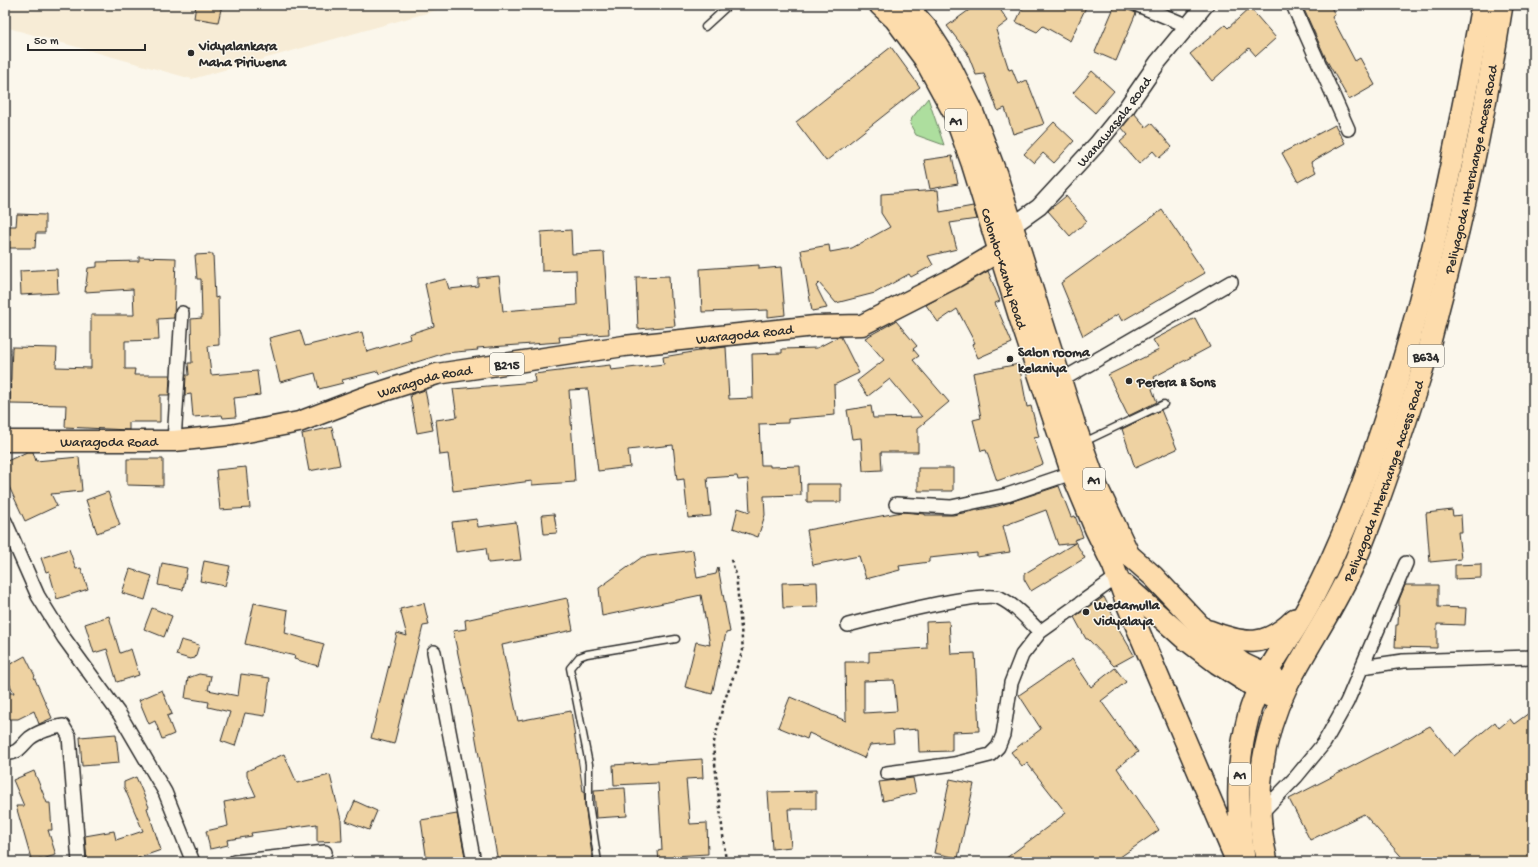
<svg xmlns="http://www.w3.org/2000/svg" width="1538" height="867" font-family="'Gochi Hand',sans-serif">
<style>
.built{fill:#f7ecd6}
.green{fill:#adde9e;stroke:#6c8464}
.building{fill:#eed2a2;stroke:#2b2b2b;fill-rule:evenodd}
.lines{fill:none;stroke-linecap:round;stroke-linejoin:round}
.service-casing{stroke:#2b2b2b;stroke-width:9}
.minor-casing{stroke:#2b2b2b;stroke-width:16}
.tertiary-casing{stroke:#2b2b2b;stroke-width:19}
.primary-casing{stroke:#2b2b2b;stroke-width:23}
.trunk-casing{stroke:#2b2b2b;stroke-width:24}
.path{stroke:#2b2b2b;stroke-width:2.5;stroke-dasharray:3 3;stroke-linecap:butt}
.service{stroke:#fbf7ec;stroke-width:6}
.minor{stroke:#fbf7ec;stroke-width:13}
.tertiary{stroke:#fbf7ec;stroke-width:16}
.primary{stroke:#fddcac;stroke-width:20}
.trunk{stroke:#fddcac;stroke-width:21}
.poi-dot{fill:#2b2b2b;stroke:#fbf7ec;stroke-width:1.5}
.labels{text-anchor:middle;stroke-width:3;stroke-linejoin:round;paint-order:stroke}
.shield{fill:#fbf7ec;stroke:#696865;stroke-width:1}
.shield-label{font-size:13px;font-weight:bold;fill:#2b2b2b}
.poi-label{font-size:14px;font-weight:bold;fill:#2b2b2b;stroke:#fbf7ec;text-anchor:start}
.street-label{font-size:14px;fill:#2b2b2b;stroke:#fbf7ec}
</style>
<rect width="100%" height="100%" fill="#fbf7ec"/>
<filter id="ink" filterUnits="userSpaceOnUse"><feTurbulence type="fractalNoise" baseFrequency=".025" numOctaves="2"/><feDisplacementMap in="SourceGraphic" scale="8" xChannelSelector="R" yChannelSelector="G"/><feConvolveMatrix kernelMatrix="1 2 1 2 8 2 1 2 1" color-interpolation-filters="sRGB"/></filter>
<g filter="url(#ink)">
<path class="built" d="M 5,5 L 455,5 L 192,79 L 5,27 Z"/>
<path class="green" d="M 928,98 L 944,145 L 916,135 L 910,124 L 912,118 Z"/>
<path class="building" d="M 196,5 L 222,5 L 218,22 L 194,18 Z
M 976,5 L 997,5 L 1008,21 L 996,30 L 1009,70 L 1012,69 L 1018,84 L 1027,80 L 1044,124 L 1013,134 L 1005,108 L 998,111 L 984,74 L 976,75 L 967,52 L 947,26 Z
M 1024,5 L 1087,5 L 1070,41 L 1043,26 L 1037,32 L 1016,22 Z
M 1115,5 L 1136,13 L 1116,61 L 1095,52 Z
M 1302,5 L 1330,5 L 1335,15 L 1332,17 L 1355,61 L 1360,58 L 1375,85 L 1349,100 L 1327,61 Z
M 1250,8 L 1276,38 L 1256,56 L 1249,48 L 1212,81 L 1190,54 L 1225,25 L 1228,28 Z
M 891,47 L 920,87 L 826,161 L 796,122 Z
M 1092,71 L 1114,91 L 1095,113 L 1073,93 Z
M 1134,113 L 1146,127 L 1151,123 L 1172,147 L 1159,158 L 1153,151 L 1139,164 L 1120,142 L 1128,135 L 1122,128 Z
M 1054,122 L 1074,141 L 1054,163 L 1043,153 L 1034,163 L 1024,154 Z
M 1335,125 L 1345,143 L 1311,162 L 1316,172 L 1298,182 L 1282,153 Z
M 952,156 L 958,184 L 930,189 L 924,160 Z
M 938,190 L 940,212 L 973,206 L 977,219 L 950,223 L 957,249 L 928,256 L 933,265 L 911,277 L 909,274 L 875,293 L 836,303 L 819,283 L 816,286 L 827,308 L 812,311 L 801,250 L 829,245 L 830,252 L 852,248 L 890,227 L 881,213 L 881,194 Z
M 1066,196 L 1087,221 L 1070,236 L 1048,211 Z
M 1162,210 L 1205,273 L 1122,321 L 1118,314 L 1083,336 L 1061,283 Z
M 17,214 L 45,215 L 45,233 L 36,233 L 35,248 L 9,248 L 9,226 L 16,226 Z
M 571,230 L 572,254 L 604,252 L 609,334 L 559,337 L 560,342 L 477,348 L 478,350 L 445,353 L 379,374 L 378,371 L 342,380 L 343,383 L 319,389 L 315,373 L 280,382 L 269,338 L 300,330 L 305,346 L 362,332 L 367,352 L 410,339 L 409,334 L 434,326 L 425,284 L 446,279 L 449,289 L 478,286 L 478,278 L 499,276 L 503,311 L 577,305 L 576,270 L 542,271 L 541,232 Z
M 213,254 L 215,298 L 218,297 L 219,345 L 208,346 L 211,375 L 257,371 L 260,395 L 234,398 L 236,417 L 223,418 L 222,415 L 193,417 L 191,394 L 185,395 L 186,375 L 189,375 L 188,363 L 192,363 L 191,319 L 202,318 L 201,279 L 197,279 L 195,255 Z
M 139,257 L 176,258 L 174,318 L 158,319 L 159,340 L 125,341 L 125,369 L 135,369 L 134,375 L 170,375 L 169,395 L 160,395 L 160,422 L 129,422 L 129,430 L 65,427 L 66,405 L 10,404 L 12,347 L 57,348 L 56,367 L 91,368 L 91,315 L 134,315 L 133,289 L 85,292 L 88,268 L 97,267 L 97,262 L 139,261 Z
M 759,265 L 759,269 L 781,267 L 785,315 L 768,317 L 768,310 L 702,312 L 700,269 Z
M 57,269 L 58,293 L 21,295 L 20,271 Z
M 988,271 L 1000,301 L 995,303 L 1012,343 L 978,358 L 972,344 L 975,343 L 957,309 L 938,322 L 926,305 Z
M 669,276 L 670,298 L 672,298 L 675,326 L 638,329 L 636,277 Z
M 1195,318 L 1210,347 L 1154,377 L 1158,386 L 1152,389 L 1157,402 L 1128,416 L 1108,375 L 1159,350 L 1153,340 Z
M 896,321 L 917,346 L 913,349 L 919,356 L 913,360 L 949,402 L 918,428 L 918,452 L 881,452 L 882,470 L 863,471 L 861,438 L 852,439 L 847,410 L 871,406 L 873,418 L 922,417 L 890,379 L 868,396 L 857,381 L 884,360 L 865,338 Z
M 838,337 L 841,337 L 859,373 L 834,385 L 835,415 L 788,419 L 788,423 L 759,424 L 761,465 L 770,465 L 770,467 L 800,466 L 801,495 L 764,496 L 765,515 L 758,537 L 733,528 L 738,508 L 750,512 L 748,479 L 738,480 L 737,476 L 707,478 L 711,516 L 688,518 L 684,479 L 677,480 L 673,445 L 628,450 L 630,467 L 598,471 L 588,389 L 569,390 L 575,482 L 532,485 L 532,481 L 453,491 L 448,454 L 440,455 L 436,420 L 457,417 L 453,389 L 535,382 L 534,374 L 610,365 L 611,370 L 664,364 L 663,357 L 699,351 L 699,350 L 726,347 L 729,399 L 753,398 L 752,354 L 782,353 L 782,349 L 817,348 Z
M 1019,364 L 1027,407 L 1031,406 L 1039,437 L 1034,438 L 1043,464 L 997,481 L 986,450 L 981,451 L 973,420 L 981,418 L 973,373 Z
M 425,390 L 433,430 L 417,433 L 410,395 Z
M 1161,410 L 1177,449 L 1135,468 L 1122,429 Z
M 332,427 L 340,465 L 309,471 L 302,434 Z
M 27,452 L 33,452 L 36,461 L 79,457 L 82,491 L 51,494 L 57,506 L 25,521 L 5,478 L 5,462 Z
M 127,459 L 163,459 L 163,486 L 127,485 Z
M 246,467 L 250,508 L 220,510 L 216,470 Z
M 918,468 L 953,468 L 953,491 L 918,491 Z
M 807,484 L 841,484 L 841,502 L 807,502 Z
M 1059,486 L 1071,517 L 1075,516 L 1083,537 L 1074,540 L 1085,558 L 1031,591 L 1024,579 L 1024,574 L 1075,543 L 1058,545 L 1046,510 L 1003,526 L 1010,552 L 977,557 L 977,553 L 929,558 L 929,562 L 899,566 L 900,570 L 866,579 L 859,556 L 813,565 L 807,530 L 902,512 L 925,514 L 925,515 L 953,515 L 998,506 Z
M 108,492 L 120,525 L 97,533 L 86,500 Z
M 1452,510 L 1453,516 L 1461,515 L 1462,532 L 1458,532 L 1461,559 L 1430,562 L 1426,513 Z
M 554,514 L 557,533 L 544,534 L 542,515 Z
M 477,519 L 478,527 L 516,522 L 521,560 L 488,563 L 486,548 L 456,552 L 452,522 Z
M 69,549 L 76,569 L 81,568 L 88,589 L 57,599 L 49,571 L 46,572 L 41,558 Z
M 693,550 L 697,578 L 716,574 L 718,567 L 730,632 L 726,633 L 712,694 L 685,687 L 696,642 L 710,645 L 701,595 L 602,616 L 599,588 L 642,557 Z
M 204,561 L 230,566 L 225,586 L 200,581 Z
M 162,563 L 187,568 L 183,590 L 158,585 Z
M 1481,564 L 1481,578 L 1455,579 L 1455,565 Z
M 130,569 L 152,576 L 145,600 L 122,593 Z
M 817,582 L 818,607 L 783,608 L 782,583 Z
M 1405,585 L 1438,585 L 1438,607 L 1466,608 L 1465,625 L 1437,624 L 1437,648 L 1395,647 L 1396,625 L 1398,625 L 1399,600 Z
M 1104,597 L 1117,623 L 1116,624 L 1134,655 L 1114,666 L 1088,639 L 1086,639 L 1074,617 Z
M 567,598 L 573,630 L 502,645 L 518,721 L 571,711 L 583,791 L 584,791 L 585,805 L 593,862 L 498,862 L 474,728 L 453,631 L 466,629 L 465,620 Z
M 254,603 L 288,610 L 285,633 L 324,644 L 318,666 L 294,659 L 295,656 L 245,644 Z
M 424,603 L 429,625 L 423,626 L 394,744 L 371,738 L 397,633 L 407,636 L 400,609 Z
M 152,608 L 172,616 L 164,637 L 144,629 Z
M 109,616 L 120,653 L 131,649 L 139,675 L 117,682 L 107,649 L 94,653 L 85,624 Z
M 949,621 L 951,654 L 975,653 L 979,731 L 952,732 L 952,751 L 919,752 L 918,729 L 893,731 L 894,743 L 870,745 L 864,758 L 809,733 L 807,739 L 778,727 L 790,697 L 846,721 L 845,662 L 869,662 L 869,652 L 927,648 L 926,622 ZM 894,680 L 897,711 L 864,713 L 864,681 Z
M 181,640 L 199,645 L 195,658 L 190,659 L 176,655 Z
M 25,656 L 35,676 L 34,677 L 52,718 L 39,724 L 34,711 L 18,719 L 5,719 L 5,693 L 14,693 L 5,675 L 5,667 Z
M 1072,659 L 1091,687 L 1115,668 L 1126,682 L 1101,701 L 1138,752 L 1117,768 L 1159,830 L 1113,862 L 1001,862 L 1066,813 L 1027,763 L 1022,766 L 1011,752 L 1041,729 L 1019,695 Z
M 199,674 L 211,676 L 208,690 L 238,696 L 241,674 L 270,678 L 265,716 L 245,713 L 235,746 L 221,741 L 230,712 L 208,707 L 209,702 L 185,698 L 188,678 Z
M 162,690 L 172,714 L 167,716 L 174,734 L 162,739 L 155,721 L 149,724 L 139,700 Z
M 1533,710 L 1533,862 L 1406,862 L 1364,814 L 1310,840 L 1289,799 L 1430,726 L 1454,756 L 1495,722 L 1499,728 L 1510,719 L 1514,724 Z
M 116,734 L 119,763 L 82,766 L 80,737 Z
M 284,754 L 297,783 L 330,775 L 341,820 L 342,841 L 317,842 L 317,824 L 251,833 L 252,836 L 227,840 L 228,845 L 210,849 L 206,831 L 228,826 L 224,802 L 256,796 L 247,776 L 247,771 Z
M 702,759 L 703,778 L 686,779 L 690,824 L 707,823 L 708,854 L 673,856 L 674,862 L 659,862 L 658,851 L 662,850 L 658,783 L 614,785 L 613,765 Z
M 34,771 L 47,803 L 50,803 L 52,830 L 48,830 L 56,855 L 32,862 L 16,806 L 24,806 L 13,780 Z
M 136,777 L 149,807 L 147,808 L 161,850 L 138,858 L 139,862 L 87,862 L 85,836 L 114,831 L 116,840 L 143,831 L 124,787 L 124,782 Z
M 913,778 L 916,793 L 883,801 L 879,782 Z
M 950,779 L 974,784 L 958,858 L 934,853 Z
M 625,788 L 627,816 L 596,818 L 594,790 Z
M 816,791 L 816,809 L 788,809 L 791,847 L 772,849 L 768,792 Z
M 355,801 L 377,811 L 369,830 L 346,821 Z
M 457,814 L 466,862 L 427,862 L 421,820 Z"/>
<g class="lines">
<defs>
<path id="service" d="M 705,27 L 729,5
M 1084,442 L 1164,404
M 598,862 L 589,804 L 589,764 L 570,668 L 579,657 L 587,654 L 676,639"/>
<path id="minor" d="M 1138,5 L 1188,26
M 1293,5 L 1348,129
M 1060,381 L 1231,282
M 174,441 L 182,313
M 896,504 L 951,507 L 1007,495 L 1072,473
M 5,521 L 38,596 L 64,638 L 120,715 L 165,792 L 193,862
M 848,625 C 871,619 983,590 1000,598 C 1016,606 1028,620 1040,632 L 1117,577
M 434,652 L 474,862
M 1362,667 L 1403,661 L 1533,657
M 5,753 C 18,755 22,745 30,738 C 38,732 53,727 63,726 L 69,736 L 79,862
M 887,773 L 954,764 L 990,755 L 998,747 L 1003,735 L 1011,683 L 1022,655 L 1040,632
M 1260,814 L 1296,777 L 1324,743 L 1347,702 L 1406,563
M 234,862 L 325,852"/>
<g id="tertiary">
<path id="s1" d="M 1011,227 L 1039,207 L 1097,144 L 1127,107 L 1158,62 L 1205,5"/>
</g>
<g id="primary">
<path id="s2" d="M 5,441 L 174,441 L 231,435 L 299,422 L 362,398 L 437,374 L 624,346 L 815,326 L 862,325 L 956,277 L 998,252"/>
</g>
<g id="trunk">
<path id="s3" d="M 880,5 L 895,19 L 924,58 L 954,113 L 972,163 L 1019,315 L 1072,473 L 1096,530 L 1113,565 L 1128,606 L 1237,862"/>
<path d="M 906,5 L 927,29 L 947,60 L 971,108 L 996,174 L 1074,423 L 1097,487 L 1129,555 L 1153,576 L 1217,644 L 1243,664 L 1277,680"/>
<path d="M 1121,584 L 1126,586 L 1184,638 L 1217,663 L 1269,696"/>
<path d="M 1209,631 C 1245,645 1266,648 1295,619"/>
<path d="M 1244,861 C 1243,843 1239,825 1239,807 C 1238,779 1241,745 1248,718 C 1259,674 1290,642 1310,603 C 1336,554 1357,501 1375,449 C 1425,305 1455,154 1482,5"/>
<path id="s4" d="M 1267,862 C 1253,803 1260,740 1287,686 C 1309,643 1337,604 1356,559 C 1380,501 1400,440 1419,380 C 1427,356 1433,330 1439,306 C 1466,207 1486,106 1502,5"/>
</g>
</defs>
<use href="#service" class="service-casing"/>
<use href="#minor" class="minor-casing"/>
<use href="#tertiary" class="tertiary-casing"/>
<use href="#primary" class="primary-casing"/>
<use href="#trunk" class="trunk-casing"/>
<path class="path" d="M 726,862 L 713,746 L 724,702 L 743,650 L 736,574 L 730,557"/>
<use href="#service" class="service"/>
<use href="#minor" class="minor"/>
<use href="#tertiary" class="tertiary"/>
<use href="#primary" class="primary"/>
<use href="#trunk" class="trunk"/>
</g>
</g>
<g class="poi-dot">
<circle cx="191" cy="53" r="4"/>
<circle cx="1010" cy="359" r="4"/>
<circle cx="1129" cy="381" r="4"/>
<circle cx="1086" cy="612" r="4"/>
</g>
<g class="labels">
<g class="shield">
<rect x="945" y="109" width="22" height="22" rx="3"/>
<rect x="1408" y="345" width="36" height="22" rx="3"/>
<rect x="490" y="353" width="34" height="22" rx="3"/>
<rect x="1083" y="468" width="22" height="22" rx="3"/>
<rect x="1229" y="763" width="22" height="22" rx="3"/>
</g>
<g class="shield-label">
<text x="956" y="125">A1</text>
<text x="1426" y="361">B634</text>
<text x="507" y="369">B215</text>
<text x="1094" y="484">A1</text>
<text x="1240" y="779">A1</text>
</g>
<g class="poi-label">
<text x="199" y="50">Vidyalankara<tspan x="199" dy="16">Maha Piriwena</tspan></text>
<text x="1018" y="356">Salon rooma<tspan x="1018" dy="16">kelaniya</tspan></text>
<text x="1137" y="386">Perera &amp; Sons</text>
<text x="1094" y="609">Wedamulla<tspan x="1094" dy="16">Vidyalaya</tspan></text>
</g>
<g class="street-label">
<text dy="5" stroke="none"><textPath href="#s1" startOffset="148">Wanawasala Road</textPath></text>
<text dy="5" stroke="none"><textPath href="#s4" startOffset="732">Peliyagoda Interchange Access Road</textPath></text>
<text dy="5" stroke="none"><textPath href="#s3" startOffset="295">Colombo-Kandy Road</textPath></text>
<text dy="5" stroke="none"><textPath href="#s2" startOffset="752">Waragoda Road</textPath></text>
<text dy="5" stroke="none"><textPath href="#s2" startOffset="428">Waragoda Road</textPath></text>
<text dy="5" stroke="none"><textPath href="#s2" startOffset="104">Waragoda Road</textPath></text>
<text dy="5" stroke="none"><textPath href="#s4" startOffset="408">Peliyagoda Interchange Access Road</textPath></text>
</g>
</g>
<rect width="1538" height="867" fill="none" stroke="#fbf7ec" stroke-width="20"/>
<rect x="10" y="10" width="1518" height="847" fill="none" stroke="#2b2b2b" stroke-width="1.5" filter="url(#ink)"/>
<path d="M28 44v6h117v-6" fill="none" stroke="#2b2b2b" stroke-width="2"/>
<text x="34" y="44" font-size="12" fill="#2b2b2b" stroke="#fbf7ec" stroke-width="3" paint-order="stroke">50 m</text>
</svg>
